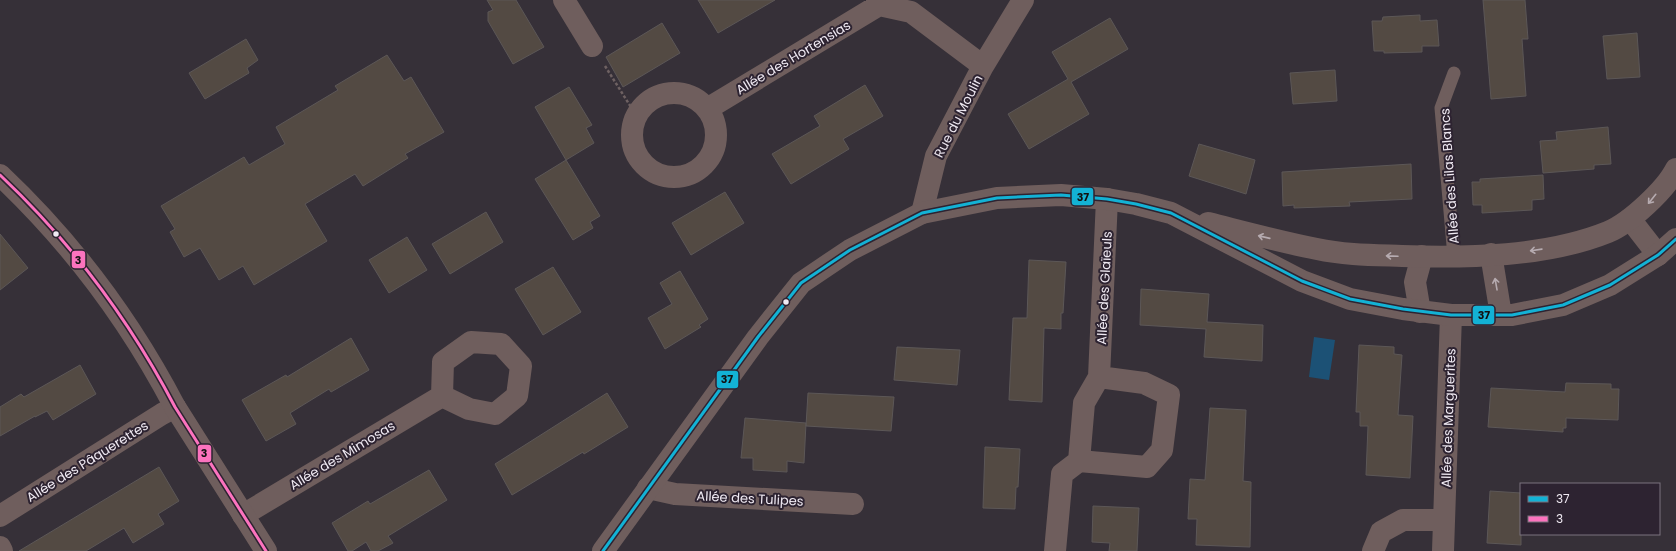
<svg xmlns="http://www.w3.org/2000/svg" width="1676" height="551" font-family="Poppins,sans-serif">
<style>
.water{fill:#1c5175}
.building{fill:#534a43;stroke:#5c5757}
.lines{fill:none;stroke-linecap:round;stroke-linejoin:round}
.path{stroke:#6e6162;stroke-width:2.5;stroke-dasharray:3 2;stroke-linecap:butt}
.service{stroke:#6f5e5d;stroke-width:13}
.minor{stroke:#6f5e5d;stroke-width:22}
.tertiary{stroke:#6f5e5d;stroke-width:22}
.bus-1-casing{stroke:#2d2331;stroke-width:6}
.bus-2-casing{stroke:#2d2331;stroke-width:6}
.bus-1{stroke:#13b2d5;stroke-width:3}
.bus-2{stroke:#fc73be;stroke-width:3}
.oneway{stroke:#b6abb0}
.bus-dot{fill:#f0eaf3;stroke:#2d2331;stroke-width:1.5}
.labels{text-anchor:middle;stroke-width:4;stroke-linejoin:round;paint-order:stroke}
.street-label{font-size:13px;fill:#f0eaf3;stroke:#2d2331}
.line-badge{stroke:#2d2331;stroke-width:1.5}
.pale-badge-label{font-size:11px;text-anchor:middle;font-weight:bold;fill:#111}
</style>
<rect width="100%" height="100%" fill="#363038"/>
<path class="water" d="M 1314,337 L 1335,340 L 1329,380 L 1309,377 Z"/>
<path class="building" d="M 487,0 L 516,0 L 544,47 L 513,64 L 488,21 L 488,12 L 493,10 Z
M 698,0 L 775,0 L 718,33 Z
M 1483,0 L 1525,0 L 1528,39 L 1522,39 L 1526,96 L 1491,99 Z
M 1420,15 L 1420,21 L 1437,20 L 1439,46 L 1422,46 L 1422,52 L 1384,53 L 1384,51 L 1374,51 L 1372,21 L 1382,21 L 1383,17 Z
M 1110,18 L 1128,49 L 1071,82 L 1089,114 L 1029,149 L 1008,114 L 1068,79 L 1052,52 Z
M 662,23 L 680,53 L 623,87 L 606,57 Z
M 1637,33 L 1640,77 L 1607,79 L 1603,36 Z
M 246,39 L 258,60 L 247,68 L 249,73 L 205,99 L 189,73 Z
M 387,55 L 404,81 L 411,77 L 444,132 L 405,154 L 408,158 L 363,186 L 355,174 L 305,204 L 327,241 L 254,285 L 243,266 L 219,280 L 200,248 L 184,257 L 170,232 L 175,229 L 161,206 L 244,157 L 249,165 L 285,144 L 276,127 L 338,90 L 335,86 Z
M 1335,70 L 1337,101 L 1293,104 L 1290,73 Z
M 865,85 L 883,116 L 843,139 L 849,149 L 791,184 L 772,154 L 820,126 L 814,116 Z
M 569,87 L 592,125 L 586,128 L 594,143 L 566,160 L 535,107 Z
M 1608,127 L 1611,164 L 1594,165 L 1594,169 L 1543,173 L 1540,141 L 1557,140 L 1556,132 Z
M 1199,144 L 1255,160 L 1246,194 L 1189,176 Z
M 566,160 L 600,216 L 590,222 L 593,228 L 573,240 L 535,179 Z
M 1411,164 L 1412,199 L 1349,202 L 1350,206 L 1294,208 L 1294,205 L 1283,206 L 1282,172 Z
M 1543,175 L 1544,199 L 1532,200 L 1532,210 L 1482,213 L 1482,205 L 1473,205 L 1472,182 L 1480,182 L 1480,179 Z
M 725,192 L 744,223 L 691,255 L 672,223 Z
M 486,212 L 503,242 L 450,274 L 432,244 Z
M 0,234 L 28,268 L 0,290 Z
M 407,237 L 427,270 L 389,293 L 369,260 Z
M 1029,260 L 1066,262 L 1063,313 L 1061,313 L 1061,329 L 1044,328 L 1042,402 L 1009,400 L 1013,318 L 1027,318 Z
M 553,267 L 581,312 L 543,335 L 515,289 Z
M 680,271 L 708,319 L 699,325 L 701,327 L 665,349 L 648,318 L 672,304 L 660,283 Z
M 1141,289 L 1209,294 L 1207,322 L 1263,325 L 1262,361 L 1204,357 L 1206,329 L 1140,325 Z
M 351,338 L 369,370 L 331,392 L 329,389 L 290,413 L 296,424 L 266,441 L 242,400 L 286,375 L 287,377 Z
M 1359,345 L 1394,347 L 1394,354 L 1402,355 L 1398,415 L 1413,416 L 1410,478 L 1366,475 L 1368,426 L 1360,426 L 1360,412 L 1356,412 Z
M 897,347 L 960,350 L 957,385 L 894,380 Z
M 80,365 L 96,394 L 53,420 L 47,411 L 35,417 L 35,416 L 0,436 L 0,407 L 21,394 L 24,397 Z
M 1566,383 L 1611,384 L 1611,389 L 1619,389 L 1618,420 L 1566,418 L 1566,428 L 1563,428 L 1563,432 L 1488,427 L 1491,388 L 1565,392 Z
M 607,393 L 628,427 L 584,454 L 583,452 L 512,495 L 495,464 Z
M 808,393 L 894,397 L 891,431 L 806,426 Z
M 1210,408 L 1246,410 L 1243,481 L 1251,482 L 1250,547 L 1196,545 L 1197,519 L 1188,519 L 1190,479 L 1205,480 Z
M 745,418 L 806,423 L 804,463 L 787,461 L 787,472 L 753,470 L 753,458 L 741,458 Z
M 985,447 L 1020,449 L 1018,487 L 1016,487 L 1015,509 L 983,508 Z
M 159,467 L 179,501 L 158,514 L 164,524 L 133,543 L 124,528 L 86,551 L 19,551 Z
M 429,470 L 447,500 L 388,536 L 393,543 L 378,551 L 371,551 L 366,542 L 352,551 L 348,551 L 332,523 L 368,501 L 370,504 Z
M 1490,491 L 1521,493 L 1521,545 L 1487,543 Z
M 1093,506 L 1139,508 L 1137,551 L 1109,551 L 1110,543 L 1092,542 Z"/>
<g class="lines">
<path class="path" d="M 605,66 L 636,115"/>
<path class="service" d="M 1454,73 L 1441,108 L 1454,257"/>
<path class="minor" d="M 564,0 L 592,46
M 877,0 L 879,5 L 911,12 L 983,66
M632 135a42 42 0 1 1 84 0a42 42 0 1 1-84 0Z
M 707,109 L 879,5
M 922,213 L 936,156 L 983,66 L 1023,0
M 1630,219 L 1658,255
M 1491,254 L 1501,315
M 1420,312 L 1415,282 L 1422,256
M 471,342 L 501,344 L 521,366 L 517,396 L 495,414 L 469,409 L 442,396 L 443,362 Z
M 1079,461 L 1147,467 L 1162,450 L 1169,395 L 1144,383 L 1099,377
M 648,488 L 675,494 L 853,504
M 243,515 L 442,396
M 0,516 L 162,414 L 175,407
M 0,547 L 2,551
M 1055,551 L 1062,474 L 1079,461 L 1084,403 L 1099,377 L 1107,199
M 1373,551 L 1381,532 L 1403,520 L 1444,520
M 1443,551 L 1451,315"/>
<path class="tertiary" d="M 0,175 C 71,242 130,321 175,407 L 266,551
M 1208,223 C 1244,232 1281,242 1317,249 C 1345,255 1374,255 1402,256 C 1468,258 1546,257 1608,232 C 1630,223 1666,189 1676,169
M 603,551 L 758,337 L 801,283 L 850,250 L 922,213 L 997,198 L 1061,195 L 1107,199 L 1136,204 L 1171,213 L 1302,281 L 1350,299 L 1403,309 L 1451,315 L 1512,315 L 1563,305 L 1610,285 L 1658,255 L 1676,239"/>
<defs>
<path id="bus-1" d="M 603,551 L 758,337 L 801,283 L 850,250 L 922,213 L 997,198 L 1061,195 L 1107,199 L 1136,204 L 1171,213 L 1302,281 L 1350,299 L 1403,309 L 1451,315 L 1512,315 L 1563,305 L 1610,285 L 1658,255 L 1676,239"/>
<path id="bus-2" d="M 0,175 C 71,242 130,321 175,407 L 266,551"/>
</defs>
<use href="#bus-1" class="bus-1-casing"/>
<use href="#bus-2" class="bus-2-casing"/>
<use href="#bus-1" class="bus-1"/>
<use href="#bus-2" class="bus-2"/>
</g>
<defs><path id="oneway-shaft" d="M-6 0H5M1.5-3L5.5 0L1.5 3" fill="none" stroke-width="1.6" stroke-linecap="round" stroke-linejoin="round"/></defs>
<g class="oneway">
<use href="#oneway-shaft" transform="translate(1652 199) rotate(129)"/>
<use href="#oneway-shaft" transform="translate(1264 237) rotate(-167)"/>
<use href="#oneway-shaft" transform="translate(1536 250) rotate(172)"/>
<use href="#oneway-shaft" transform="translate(1392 256) rotate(-178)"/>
<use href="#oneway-shaft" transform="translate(1496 284) rotate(-100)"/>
</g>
<g class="bus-dot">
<circle cx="56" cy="234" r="3.5"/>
<circle cx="786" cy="302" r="3.5"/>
</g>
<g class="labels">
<g class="street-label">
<text transform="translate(793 57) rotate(-31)" y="5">Allée des Hortensias</text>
<text transform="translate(958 116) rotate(-63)" y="5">Rue du Moulin</text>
<text transform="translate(1449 176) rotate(-94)" y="5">Allée des Lilas Blancs</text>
<text transform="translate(1104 288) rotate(-87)" y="5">Allée des Glaïeuls</text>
<text transform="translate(1448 418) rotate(-88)" y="5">Allée des Marguerites</text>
<text transform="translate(342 455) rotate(-31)" y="5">Allée des Mimosas</text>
<text transform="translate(87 461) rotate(-32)" y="5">Allée des Pâquerettes</text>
<text transform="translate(750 498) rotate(3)" y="5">Allée des Tulipes</text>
</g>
</g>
<g class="line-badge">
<rect x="1071" y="187" width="23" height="19" rx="4" fill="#13b2d5"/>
<rect x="71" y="250" width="15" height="19" rx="4" fill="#fc73be"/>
<rect x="1472" y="305" width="23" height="20" rx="4" fill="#13b2d5"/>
<rect x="716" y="370" width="23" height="19" rx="4" fill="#13b2d5"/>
<rect x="197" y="444" width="15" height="19" rx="4" fill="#fc73be"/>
</g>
<g class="pale-badge-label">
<text x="1083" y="201">37</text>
<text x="78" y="264">3</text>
<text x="1484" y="319">37</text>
<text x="727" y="383">37</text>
<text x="204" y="457">3</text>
</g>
<rect x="1520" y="483" width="140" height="52" fill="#2d2331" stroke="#7b737f"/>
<rect x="1528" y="496" width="20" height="6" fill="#13b2d5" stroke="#7b737f"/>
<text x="1556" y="503" font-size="12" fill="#f0eaf3">37</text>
<rect x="1528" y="516" width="20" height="6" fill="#fc73be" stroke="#7b737f"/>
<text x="1556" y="523" font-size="12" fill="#f0eaf3">3</text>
</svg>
